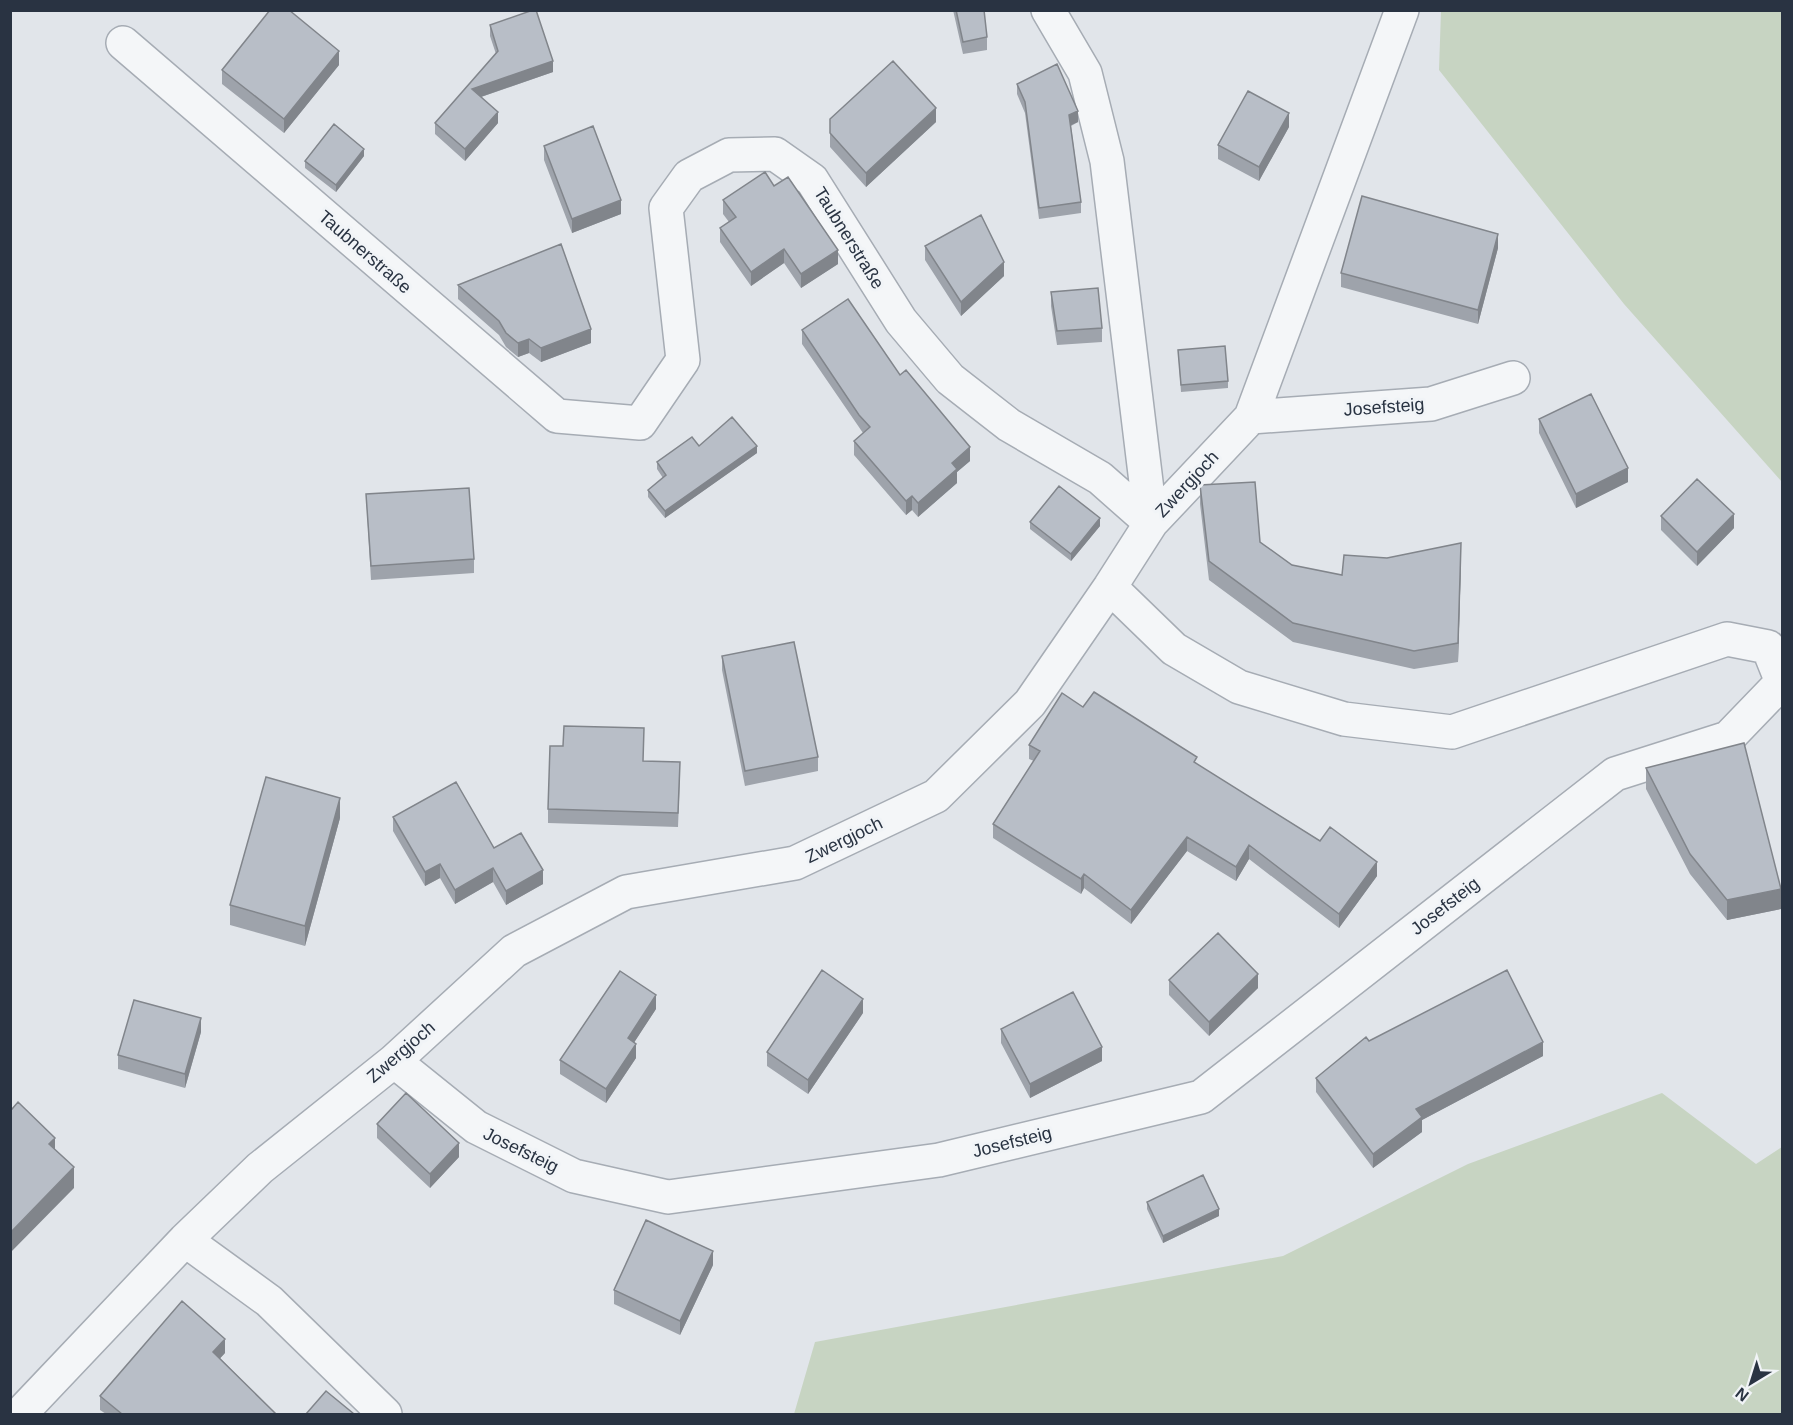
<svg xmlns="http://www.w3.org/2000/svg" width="1793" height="1425" font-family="Helvetica,sans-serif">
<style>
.green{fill:#c7d4c2}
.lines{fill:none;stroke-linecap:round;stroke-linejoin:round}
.minor-casing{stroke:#a6acb4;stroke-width:36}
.minor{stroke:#f4f6f8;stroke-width:33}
.wall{fill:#9ea3ab}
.shaded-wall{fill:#81858b}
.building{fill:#b8bec7;stroke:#81858b;stroke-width:1.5}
.labels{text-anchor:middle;stroke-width:6;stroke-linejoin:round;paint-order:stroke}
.street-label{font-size:18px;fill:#293342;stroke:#f1f4f7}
</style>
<rect width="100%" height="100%" fill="#e1e5ea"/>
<path class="green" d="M 1441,11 L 1782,11 L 1782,482 L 1624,304 L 1439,70 Z
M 1662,1093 L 1756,1164 L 1782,1147 L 1782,1414 L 794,1414 L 815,1342 L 1283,1256 L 1468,1164 Z"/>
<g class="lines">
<defs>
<path id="minor" d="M 1048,10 L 1085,73 L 1107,161 L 1151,523
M 123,43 L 557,416 L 640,423 L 683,360 L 666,208 L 689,176 L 729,155 L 775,154 L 812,180 L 901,321 L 950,379 L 1009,425 L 1100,478 L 1151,523
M 1251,417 L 1431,404 L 1513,378
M 394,1061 L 476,1127 L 574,1176 L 668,1197 L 939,1160 L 1201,1097 L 1615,774 L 1728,738 L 1782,682 L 1768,647 L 1727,639 L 1452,732 L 1344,719 L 1239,687 L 1174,649 L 1110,587
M 185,1240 L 269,1301 L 385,1414
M 20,1414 L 185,1240 L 260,1168 L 394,1061 L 514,951 L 626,892 L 795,863 L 936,796 L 1030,703 L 1110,587 L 1151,523 L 1251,417 L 1402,10"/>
</defs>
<use href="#minor" class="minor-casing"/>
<use href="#minor" class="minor"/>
</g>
<path class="wall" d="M 953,10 L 988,10 L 984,11 L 987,37 L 987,50 L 963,54 Z
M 490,25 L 553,72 L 481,97 L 498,123 L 465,161 L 435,134 L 435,123 L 496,54 L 490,36 Z
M 339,65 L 284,133 L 222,84 L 222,70 Z
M 1017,84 L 1078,122 L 1071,126 L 1081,202 L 1081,213 L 1039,219 L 1025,113 L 1017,94 Z
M 830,119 L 936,122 L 866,187 L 830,147 Z
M 1289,127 L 1259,181 L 1218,159 L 1218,145 Z
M 544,146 L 621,214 L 572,233 L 544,160 Z
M 364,156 L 336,192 L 305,168 L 305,161 Z
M 774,186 L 838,264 L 801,288 L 784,263 L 751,286 L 720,242 L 720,228 L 729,222 L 723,214 L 723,200 Z
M 925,246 L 1004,276 L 961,316 L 925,260 Z
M 1498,248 L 1478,324 L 1341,287 L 1341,273 Z
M 458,285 L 591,343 L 541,362 L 529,353 L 518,357 L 506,347 L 499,335 L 458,299 Z
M 1051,292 L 1102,328 L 1102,342 L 1057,345 L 1051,306 Z
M 802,330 L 900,375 L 970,461 L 957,472 L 957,483 L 918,517 L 912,510 L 906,515 L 854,455 L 854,441 L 863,433 L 802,344 Z
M 1178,350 L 1228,381 L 1228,388 L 1181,392 Z
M 1539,419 L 1628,482 L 1576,508 L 1539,433 Z
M 699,446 L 757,453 L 665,518 L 648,497 L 648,490 L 663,478 L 657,469 L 657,462 Z
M 1200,485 L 1260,542 L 1292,565 L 1342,575 L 1387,558 L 1461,562 L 1458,662 L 1414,669 L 1293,642 L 1209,580 L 1200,504 Z
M 366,494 L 474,559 L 474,573 L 371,580 Z
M 1661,516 L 1734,528 L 1697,566 L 1661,530 Z
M 1030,522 L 1100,526 L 1071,561 L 1030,529 Z
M 722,656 L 818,757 L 818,771 L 745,786 L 722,670 Z
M 1083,707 L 1197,764 L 1377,876 L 1339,928 L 1249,859 L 1236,881 L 1187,851 L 1131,924 L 1084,888 L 1081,894 L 993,838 L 993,824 L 1034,761 L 1029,759 L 1029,745 Z
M 643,761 L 680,776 L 678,827 L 548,823 L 548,809 Z
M 1646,768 L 1781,909 L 1727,920 L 1690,874 L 1646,789 Z
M 393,817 L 494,848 L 543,884 L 506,905 L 493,882 L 455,904 L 440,878 L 425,886 L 393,831 Z
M 340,818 L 305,946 L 230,925 L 230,905 Z
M 1169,980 L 1258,988 L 1209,1036 L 1169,995 Z
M 656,1009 L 634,1042 L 636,1058 L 606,1103 L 560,1074 L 560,1060 Z
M 863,1013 L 808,1094 L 767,1066 L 767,1052 Z
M 1001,1029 L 1102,1061 L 1030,1098 L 1001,1043 Z
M 201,1032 L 185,1088 L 118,1069 L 118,1055 Z
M 1369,1041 L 1543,1056 L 1422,1120 L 1422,1132 L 1373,1168 L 1316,1092 L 1316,1078 Z
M 377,1124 L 459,1157 L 430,1188 L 377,1138 Z
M 1147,1202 L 1219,1216 L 1163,1243 L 1147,1209 Z
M 713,1265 L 680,1335 L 614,1304 L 614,1290 Z
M 225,1353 L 220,1358 L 276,1414 L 106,1414 L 100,1410 L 100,1396 Z"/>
<path class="shaded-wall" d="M 339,51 L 339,65 L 284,133 L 284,119 Z
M 553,61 L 553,72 L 472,100 L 472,89 Z
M 936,108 L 936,122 L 866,187 L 866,173 Z
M 1078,111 L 1078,122 L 1069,126 L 1069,115 Z
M 498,112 L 498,123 L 465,161 L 465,149 Z
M 1289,113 L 1289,127 L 1259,181 L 1259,167 Z
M 364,149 L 364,156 L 336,192 L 336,185 Z
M 621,200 L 621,214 L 572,233 L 572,219 Z
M 1498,234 L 1498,248 L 1478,324 L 1478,310 Z
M 784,249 L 784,263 L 751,286 L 751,272 Z
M 838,250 L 838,264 L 801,288 L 801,274 Z
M 1004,262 L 1004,276 L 961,316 L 961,302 Z
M 591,329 L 591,343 L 541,362 L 541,348 Z
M 529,339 L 529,353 L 518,357 L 518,343 Z
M 757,446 L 757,453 L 665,518 L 665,511 Z
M 970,447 L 970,461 L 957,472 L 957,483 L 918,517 L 918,503 L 952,463 Z
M 1628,468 L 1628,482 L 1576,508 L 1576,494 Z
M 912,496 L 912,510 L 906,515 L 906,501 Z
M 1734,514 L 1734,528 L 1697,566 L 1697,552 Z
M 1100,518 L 1100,526 L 1071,561 L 1071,554 Z
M 1461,543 L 1461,562 L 1458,662 L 1458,643 Z
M 340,798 L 340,818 L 305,946 L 305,926 Z
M 1187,837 L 1187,851 L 1131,924 L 1131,910 Z
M 1249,845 L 1249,859 L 1236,881 L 1236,867 Z
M 1377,862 L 1377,876 L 1339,928 L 1339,914 Z
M 440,864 L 440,878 L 425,886 L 425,872 Z
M 493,868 L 493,882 L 455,904 L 455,890 Z
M 543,870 L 543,884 L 506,905 L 506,891 Z
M 1084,874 L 1084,888 L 1081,894 L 1081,879 Z
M 1781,889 L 1781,909 L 1727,920 L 1727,900 Z
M 1258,974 L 1258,988 L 1209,1036 L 1209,1022 Z
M 656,995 L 656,1009 L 628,1052 L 628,1038 Z
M 863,999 L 863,1013 L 808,1094 L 808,1080 Z
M 201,1018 L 201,1032 L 185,1088 L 185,1074 Z
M 1543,1042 L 1543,1056 L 1422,1120 L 1422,1132 L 1373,1168 L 1373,1154 L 1416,1109 Z
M 636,1044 L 636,1058 L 606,1103 L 606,1089 Z
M 1102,1047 L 1102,1061 L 1030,1098 L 1030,1084 Z
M 55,1138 L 55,1158 L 49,1144 Z
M 459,1143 L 459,1157 L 430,1188 L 430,1174 Z
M 74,1167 L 74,1188 L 10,1253 L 10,1233 Z
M 1219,1209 L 1219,1216 L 1163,1243 L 1163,1236 Z
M 713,1251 L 713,1265 L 680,1335 L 680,1321 Z
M 225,1339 L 225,1353 L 213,1366 L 213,1352 Z"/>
<path class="building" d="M 270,10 L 289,10 L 339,51 L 284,119 L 222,70 Z
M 533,10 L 536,10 L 553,61 L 472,89 L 498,112 L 465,149 L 435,123 L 498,51 L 490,25 Z
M 956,10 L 984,10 L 987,37 L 963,42 Z
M 893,61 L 936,108 L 866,173 L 830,133 L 830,119 Z
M 1057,64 L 1078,111 L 1069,115 L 1081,202 L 1039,208 L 1025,102 L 1017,84 Z
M 1248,91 L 1289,113 L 1259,167 L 1218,145 Z
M 334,124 L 364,149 L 336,185 L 305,161 Z
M 593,126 L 621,200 L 572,219 L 544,146 Z
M 765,172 L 774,186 L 788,177 L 838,250 L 801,274 L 784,249 L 751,272 L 720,228 L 736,217 L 723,200 Z
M 1362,196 L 1498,234 L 1478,310 L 1341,273 Z
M 981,215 L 1004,262 L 961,302 L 925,246 Z
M 561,244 L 591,329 L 541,348 L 529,339 L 518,343 L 506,333 L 499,321 L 458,285 Z
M 1098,288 L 1102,328 L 1057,331 L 1051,292 Z
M 848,299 L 900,375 L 906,370 L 970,447 L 952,463 L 957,469 L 918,503 L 912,496 L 906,501 L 854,441 L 870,427 L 859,415 L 802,330 Z
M 1225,346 L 1228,381 L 1181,385 L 1178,350 Z
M 1591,394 L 1628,468 L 1576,494 L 1539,419 Z
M 732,417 L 757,446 L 665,511 L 648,490 L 666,475 L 657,462 L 692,437 L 699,446 Z
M 1697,479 L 1734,514 L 1697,552 L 1661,516 Z
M 1255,482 L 1260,542 L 1292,565 L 1342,575 L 1344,555 L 1387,558 L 1461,543 L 1458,643 L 1414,651 L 1293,623 L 1209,561 L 1200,485 Z
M 1059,486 L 1100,518 L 1071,554 L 1030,522 Z
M 469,488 L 474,559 L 371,566 L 366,494 Z
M 794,642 L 818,757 L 745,771 L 722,656 Z
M 1094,692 L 1197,757 L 1194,762 L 1320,841 L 1330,827 L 1377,862 L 1339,914 L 1249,845 L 1236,867 L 1187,837 L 1131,910 L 1084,874 L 1081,879 L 993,824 L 1040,751 L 1029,745 L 1062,693 L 1083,707 Z
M 564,726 L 644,728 L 643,761 L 680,762 L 678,813 L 548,809 L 550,746 L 563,746 Z
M 1744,743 L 1781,889 L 1727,900 L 1690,854 L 1646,768 Z
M 266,777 L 340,798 L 305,926 L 230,905 Z
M 456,782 L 494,848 L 521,833 L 543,870 L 506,891 L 493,868 L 455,890 L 440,864 L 425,872 L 393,817 Z
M 1218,933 L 1258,974 L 1209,1022 L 1169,980 Z
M 822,970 L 863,999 L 808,1080 L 767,1052 Z
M 1507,970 L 1543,1042 L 1416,1109 L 1422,1117 L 1373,1154 L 1316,1078 L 1366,1037 L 1369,1041 Z
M 620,971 L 656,995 L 628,1038 L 636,1044 L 606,1089 L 560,1060 Z
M 1073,992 L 1102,1047 L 1030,1084 L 1001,1029 Z
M 134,1000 L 201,1018 L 185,1074 L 118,1055 Z
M 406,1093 L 459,1143 L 430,1174 L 377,1124 Z
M 18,1102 L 55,1138 L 49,1144 L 74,1167 L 10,1233 L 10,1108 L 12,1109 Z
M 1203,1175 L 1219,1209 L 1163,1236 L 1147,1202 Z
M 646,1220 L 713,1251 L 680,1321 L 614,1290 Z
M 182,1301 L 225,1339 L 213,1352 L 276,1414 L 122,1414 L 100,1396 Z
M 326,1391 L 354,1414 L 306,1414 Z"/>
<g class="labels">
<g class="street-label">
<text transform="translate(849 238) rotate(58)" y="6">Taubnerstraße</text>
<text transform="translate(365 252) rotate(41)" y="6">Taubnerstraße</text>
<text transform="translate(1384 407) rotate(-4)" y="6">Josefsteig</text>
<text transform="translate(1187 484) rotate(-47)" y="6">Zwergjoch</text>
<text transform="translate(844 840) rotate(-26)" y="6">Zwergjoch</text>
<text transform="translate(1445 906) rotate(-38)" y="6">Josefsteig</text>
<text transform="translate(401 1052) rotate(-41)" y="6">Zwergjoch</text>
<text transform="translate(1012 1142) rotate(-14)" y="6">Josefsteig</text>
<text transform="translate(521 1150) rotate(26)" y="6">Josefsteig</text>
</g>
</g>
<rect width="1793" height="1425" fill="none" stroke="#293342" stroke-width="24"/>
<g transform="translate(1751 1383) rotate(218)" stroke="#f1f4f7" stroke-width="4.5" paint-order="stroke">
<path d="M0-4.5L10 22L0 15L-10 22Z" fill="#293342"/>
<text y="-9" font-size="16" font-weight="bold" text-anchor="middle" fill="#293342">N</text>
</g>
</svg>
